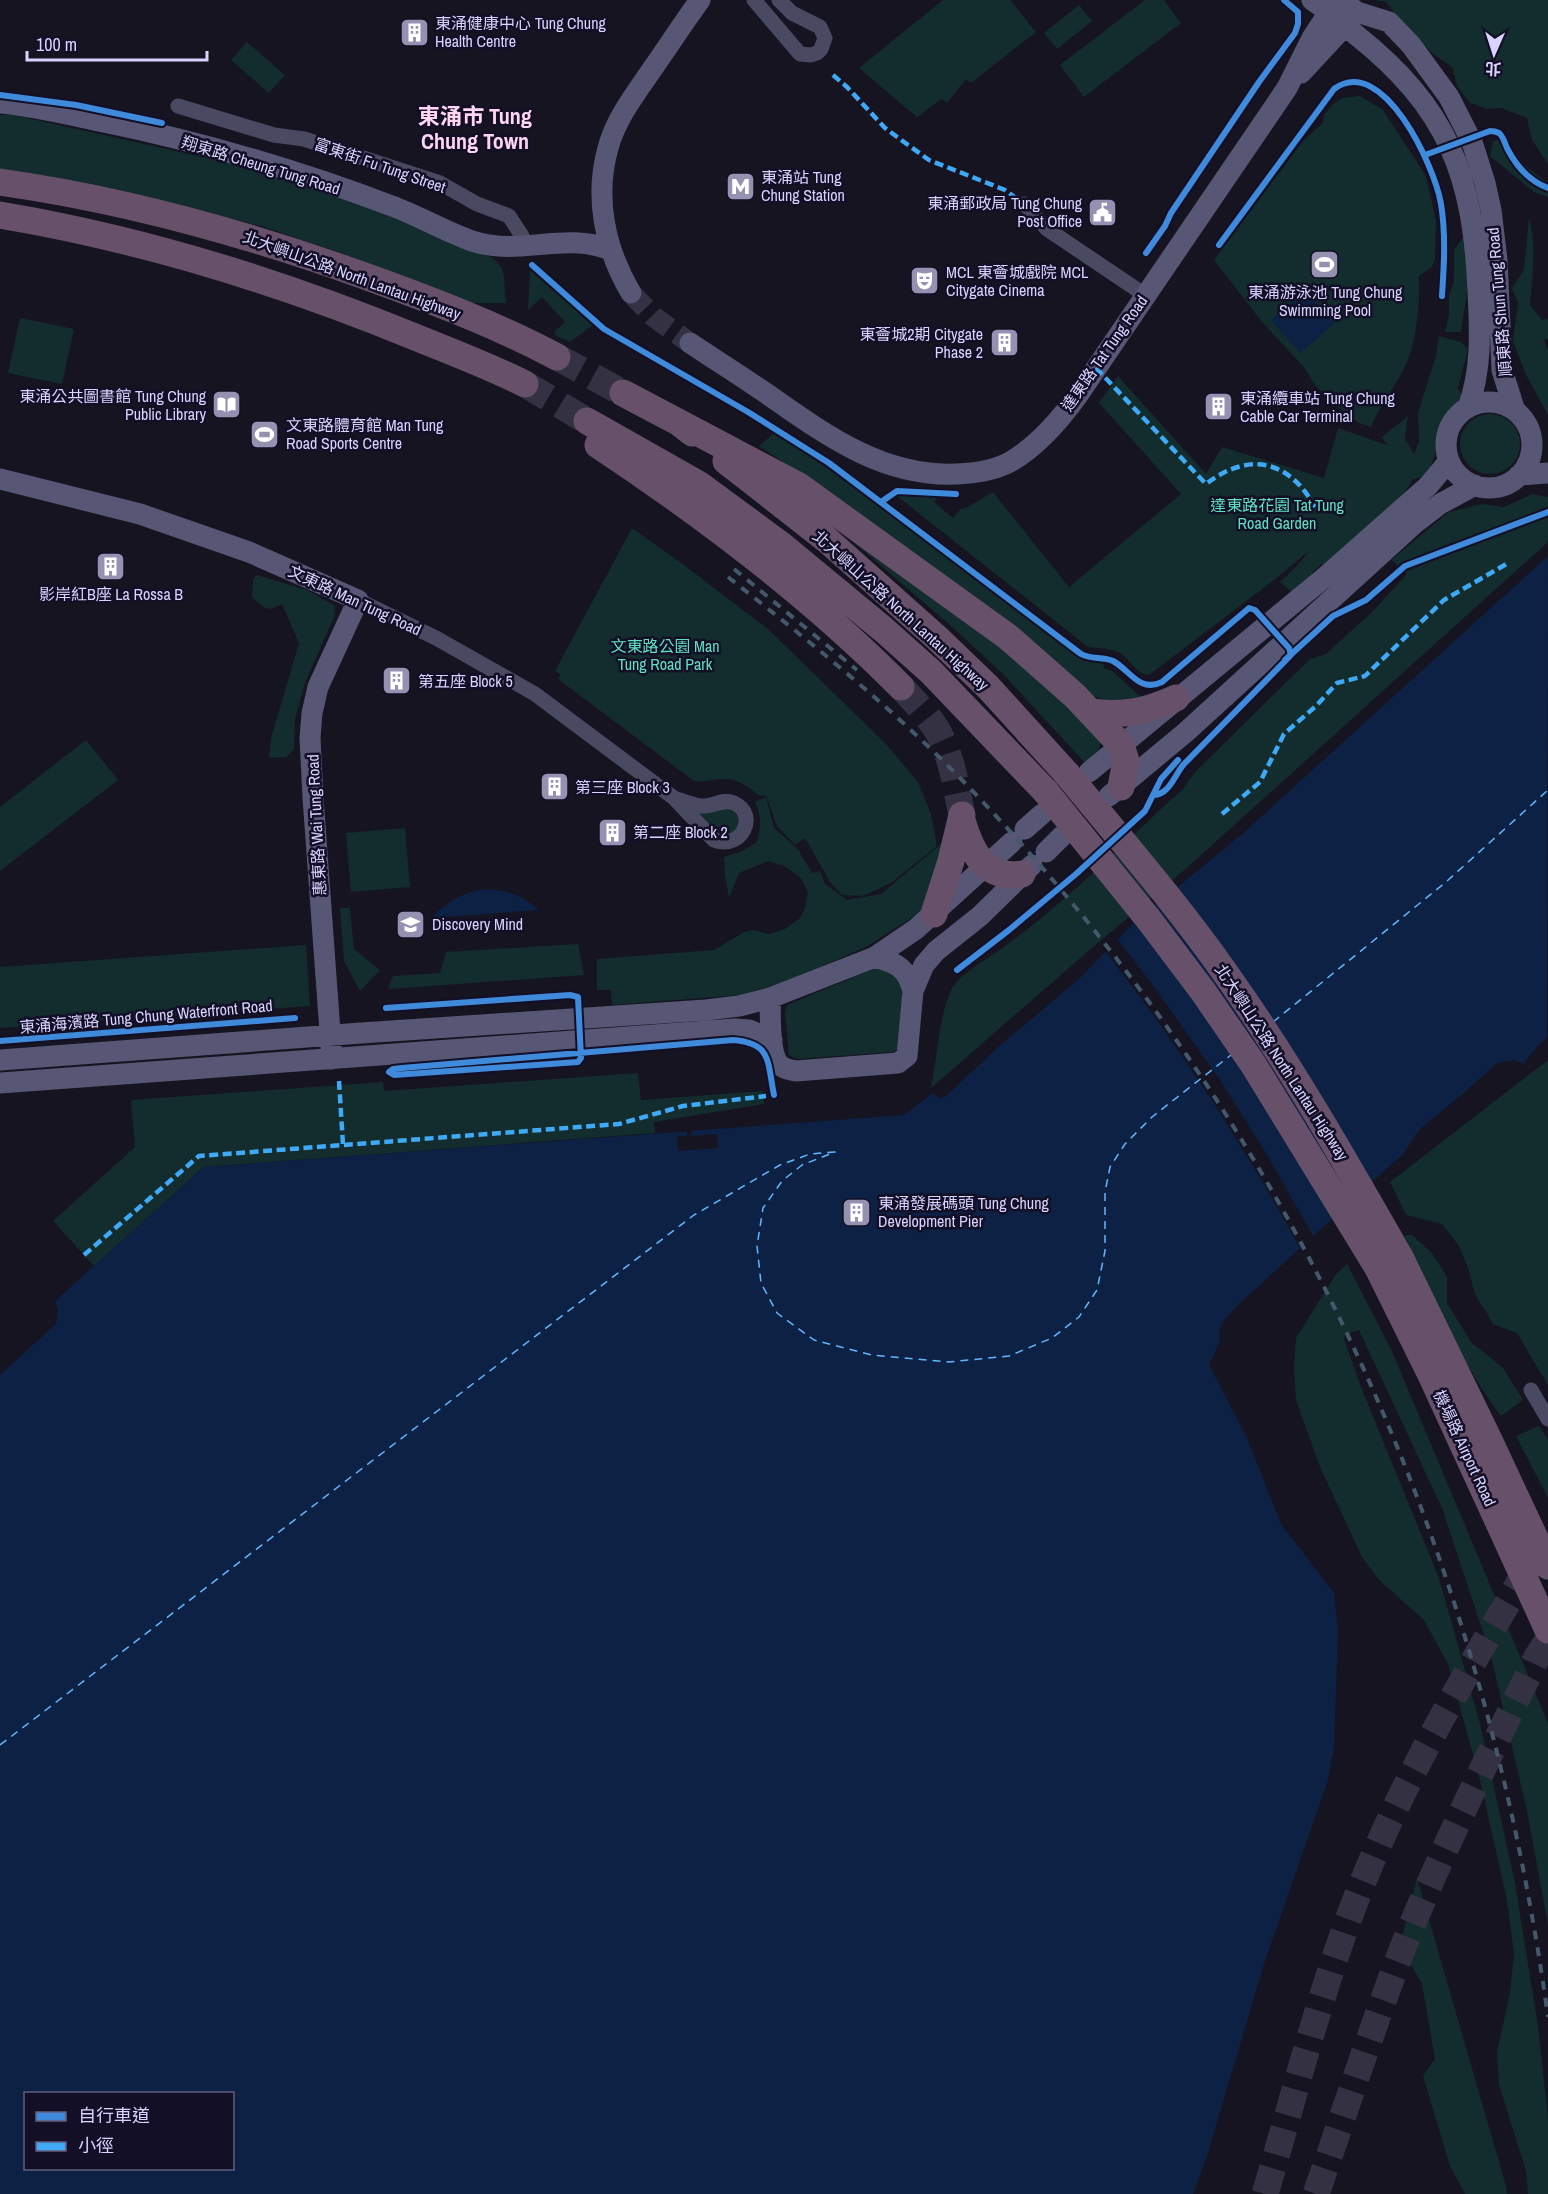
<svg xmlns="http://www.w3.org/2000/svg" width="1548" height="2194" font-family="'Archivo Narrow','Noto Sans TC',sans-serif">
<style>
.green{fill:#132c2d}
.water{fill:#0d2144;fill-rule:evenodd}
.pier{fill:#161421}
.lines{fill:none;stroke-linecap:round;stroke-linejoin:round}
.ferry{stroke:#62b6ff;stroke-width:1.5;stroke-dasharray:8 6;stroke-linecap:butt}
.secondary-tunnel{stroke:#333142;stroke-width:21;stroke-dasharray:21 10;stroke-linecap:butt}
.highway-tunnel{stroke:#333142;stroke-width:27;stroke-dasharray:27 14;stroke-linecap:butt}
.street{stroke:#4a4962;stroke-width:15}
.secondary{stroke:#575674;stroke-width:21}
.highway{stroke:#67516a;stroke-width:27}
.rail{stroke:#43596b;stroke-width:4;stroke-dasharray:9 8;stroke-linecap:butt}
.highway-bridge{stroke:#67516a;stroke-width:27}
.quiet{stroke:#3fa9f5;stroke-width:4.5;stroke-dasharray:9 4.5;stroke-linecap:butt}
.cycleway-casing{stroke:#130f26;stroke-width:10}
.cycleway{stroke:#408adc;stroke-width:6}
.labels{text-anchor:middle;stroke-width:5;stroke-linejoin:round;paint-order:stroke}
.poi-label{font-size:16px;fill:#d9d4ff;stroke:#130f26;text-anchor:start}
.street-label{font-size:16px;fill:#d9d4ff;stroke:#130f26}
.park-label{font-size:16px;fill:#5fe0c0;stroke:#130f26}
.district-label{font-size:22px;font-weight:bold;fill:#ffd6f0;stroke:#130f26}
</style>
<rect width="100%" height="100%" fill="#161421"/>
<path class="green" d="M 943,0 L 1010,0 L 1036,32 L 971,83 L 966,79 L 947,103 L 941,99 L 917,117 L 859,68 Z
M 1145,0 L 1164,0 L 1181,23 L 1084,97 L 1060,65 Z
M 1375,0 L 1548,0 L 1548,164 L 1532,140 L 1527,118 L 1501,108 L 1488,109 L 1470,103 L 1457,86 L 1452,67 L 1433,54 L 1408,31 L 1386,2 Z
M 1079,5 L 1092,21 L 1057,49 L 1044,33 Z
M 247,42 L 285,75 L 269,93 L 231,60 Z
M 1360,96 L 1383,110 L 1426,176 L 1436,221 L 1435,259 L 1432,267 L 1419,276 C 1419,306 1418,334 1407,362 C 1397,385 1380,404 1371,427 L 1359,423 L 1326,398 L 1313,382 L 1304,367 L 1262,322 L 1214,260 L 1303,141 L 1323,123 L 1324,115 L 1333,104 L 1342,98 Z
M 0,115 L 14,115 L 234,164 L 365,206 L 486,254 C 509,267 503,279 506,303 L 469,303 L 358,259 L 261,226 L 132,193 L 0,169 Z
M 1502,138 L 1510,154 L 1548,183 L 1548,197 L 1534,192 L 1490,156 L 1493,141 Z
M 1529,217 C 1537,245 1532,276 1530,305 L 1542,320 L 1548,319 L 1548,339 L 1544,340 L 1548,351 L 1548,415 L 1526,375 L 1513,341 L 1518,303 L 1512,289 L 1524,269 Z
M 1468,231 L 1470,273 L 1461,332 L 1445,332 L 1449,314 L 1449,295 L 1454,282 L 1454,250 Z
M 530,270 L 593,325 L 570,342 L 556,336 L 554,332 L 565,322 L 542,297 L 528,310 Z
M 20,318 L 74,329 L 62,384 L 8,373 Z
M 1439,336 L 1461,342 L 1468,349 L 1458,388 L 1463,398 C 1443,423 1438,446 1428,476 L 1413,479 L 1403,495 L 1351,558 L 1320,565 L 1293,593 L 1280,582 L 1296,567 L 1310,550 L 1274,580 L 1149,675 C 1134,674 1130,657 1118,652 C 1109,648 1097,648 1088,647 L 897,496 L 938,497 L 934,502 L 953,518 L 960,509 L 966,508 L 993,492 L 1069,587 L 1181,494 L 1099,403 L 1118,376 L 1206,474 L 1222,447 L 1324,478 L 1338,428 L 1387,445 L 1382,437 L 1408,416 L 1405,439 L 1414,454 L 1419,441 L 1418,413 L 1436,356 Z
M1460 444a30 30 0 1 1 60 0a30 30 0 1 1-60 0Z
M 775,432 L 880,505 L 1032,619 L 1080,658 L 1103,661 L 1104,668 L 1112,671 L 1141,697 L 1113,702 L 1092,696 L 847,505 L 759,446 Z
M 1532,494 L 1548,497 L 1548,542 L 1189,866 L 1086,953 L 931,1088 C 937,1058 939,1017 951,990 C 958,975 987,959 1001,949 C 1067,902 1123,843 1183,789 L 1194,773 L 1310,659 L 1326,654 L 1373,611 L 1407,574 L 1391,560 L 1449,512 L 1482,504 L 1504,507 Z
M 632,528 L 684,565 L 768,629 L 886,744 L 918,782 L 931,814 L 937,846 L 891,883 L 863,896 L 842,895 L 830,882 L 805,838 L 795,845 L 777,826 L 766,795 L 760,796 C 754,792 747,785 739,782 C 725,775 709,783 694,781 L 558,679 L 561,675 L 555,671 Z
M 838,529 L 956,609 L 1099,731 C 1103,750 1098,751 1085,763 L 1004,675 L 949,624 Z
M 257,575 L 307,590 L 335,606 L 334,617 L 305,683 L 295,719 L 294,749 L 286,757 L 269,758 L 271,738 L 299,643 L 282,604 L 271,609 L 263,607 L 252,597 L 253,579 Z
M 86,740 L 118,780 L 0,871 L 0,807 Z
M 766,797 L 774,828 L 798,849 L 812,873 L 820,871 L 825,884 L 847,900 L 881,894 L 948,838 L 921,912 L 866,947 L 788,981 L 740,995 L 612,1005 L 611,990 L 597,990 L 597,959 L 714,950 L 744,932 L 753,930 L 769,934 L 785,929 L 800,918 L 805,908 L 808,893 L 801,878 L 784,866 L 768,861 L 739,873 L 729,898 L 725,875 L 724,857 L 740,852 L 757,842 C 761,826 762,817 755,802 Z
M 725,805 L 740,814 L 737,833 L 719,836 L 693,810 Z
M 405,828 L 410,887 L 351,892 L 346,833 Z
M 340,908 L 350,908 L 354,949 L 380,970 L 360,991 L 344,961 Z
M 578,944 L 584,975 L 388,989 L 393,976 L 440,973 L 446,952 Z
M 306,945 L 310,1006 L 0,1028 L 0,967 Z
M 878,967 L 904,979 L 898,1049 L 893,1052 L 797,1059 L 789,1055 L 785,1013 L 787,1005 Z
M 1548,1060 L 1548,1385 L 1517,1333 L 1493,1324 L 1475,1294 L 1468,1268 L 1459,1246 L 1442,1224 L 1406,1215 L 1390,1182 Z
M 638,1073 L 641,1100 L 763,1091 L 764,1104 L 654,1122 L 655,1133 L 204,1167 L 94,1266 L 53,1221 L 135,1147 L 131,1100 L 383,1082 L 384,1091 Z
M 1404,1235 L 1412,1235 L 1432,1253 L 1447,1277 L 1447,1303 L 1471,1342 L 1503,1368 L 1523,1400 L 1501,1416 C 1462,1365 1432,1294 1404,1235 Z
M 1347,1264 L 1391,1349 L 1548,1723 L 1548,1925 L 1527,1811 L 1491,1656 L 1442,1508 L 1359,1330 L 1346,1334 L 1344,1339 L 1361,1387 L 1439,1578 L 1480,1724 L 1515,1883 L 1538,2026 L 1548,2118 L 1548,2194 L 1528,2194 L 1526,2171 L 1499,2085 L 1497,2052 L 1510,1993 L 1514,1954 L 1507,1900 L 1479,1776 L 1448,1664 L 1424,1620 L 1378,1579 L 1362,1557 L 1320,1467 L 1296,1400 L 1294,1368 L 1296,1338 L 1336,1274 Z
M 1539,1426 L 1548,1440 L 1548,1498 L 1516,1436 Z
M 1417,1878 L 1506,2186 L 1507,2194 L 1465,2194 L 1450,2166 L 1423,2076 L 1435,2059 L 1422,1984 L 1400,1945 Z"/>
<path class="water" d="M 1305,290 L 1335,323 L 1300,353 L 1271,320 Z
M 1548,556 L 1547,1037 L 1534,1050 L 1524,1064 L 1514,1060 L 1497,1063 L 1459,1097 L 1420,1129 L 1404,1153 L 1236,1307 C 1227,1318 1216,1326 1220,1341 L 1209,1365 L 1247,1438 L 1281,1524 L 1334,1593 L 1338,1631 L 1334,1748 L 1328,1780 L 1264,1964 L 1207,2156 L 1193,2194 L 0,2194 L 0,1375 L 56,1324 L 58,1310 L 55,1301 L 204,1167 L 904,1115 L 933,1093 L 939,1098 L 945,1097 L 997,1048 L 1079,979 L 1135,922 L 1241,835 ZM 26,2094 L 232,2094 L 232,2168 L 26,2168 Z
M 485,889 C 510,891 520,894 539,910 L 431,918 C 449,901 460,893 485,889 Z"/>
<path class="pier" d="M 1115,936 L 1152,984 L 1220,1080 L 1266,1153 L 1315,1239 L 1302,1251 L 1262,1181 L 1210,1097 L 1155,1017 L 1103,948 Z
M 687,1128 L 691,1128 L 691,1136 L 717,1134 L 718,1148 L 678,1151 L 677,1136 L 687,1136 Z"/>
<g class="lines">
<path class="ferry" d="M 1273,1022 L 1446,882 L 1548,790
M 0,1745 L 694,1215 L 780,1165 L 810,1154 L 835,1152 L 802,1165 L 782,1181 L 763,1208 L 757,1246 L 761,1283 L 777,1313 L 814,1340 L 872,1355 L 949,1362 L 1009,1356 L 1052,1338 L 1079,1317 L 1097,1290 L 1105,1251 L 1105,1192 L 1110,1167 L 1125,1144 L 1152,1117 L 1231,1055"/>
<path class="secondary-tunnel" d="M 631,293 L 654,317 L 690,343"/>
<path class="highway-tunnel" d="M 557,357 L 623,393
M 525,384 L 587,421
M 901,687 C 914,701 927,714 937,730 C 952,756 956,787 962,815
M 1265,2194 C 1299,2080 1327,1962 1375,1853 C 1423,1741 1488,1638 1548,1533
M 1316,2194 C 1345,2111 1372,2027 1404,1945 C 1443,1847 1491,1752 1537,1657 L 1548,1640"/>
<path class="street" d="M 754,0 L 800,54 L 811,55 L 817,53 L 821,49 L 825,38 L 820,27 L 792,13 L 779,0
M 178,106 L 274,135 L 304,139 L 440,183 L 477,204 L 509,216 L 522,236 L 516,247
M 1024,204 L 1047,229 L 1145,295
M 358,600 L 436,638 L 535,694 L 674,798 L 714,840 C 742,851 759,814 734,803 C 723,798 713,807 701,806 C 692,805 683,801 674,798
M 1531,1390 L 1548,1419"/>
<path class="secondary" d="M 1312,0 C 1327,10 1341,22 1355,34 C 1448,108 1473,174 1478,291 C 1480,331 1482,369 1468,408
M 1341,0 L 1357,12 L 1389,22 L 1411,45 L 1449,97 L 1472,142 L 1485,183 L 1491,210 L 1497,260 L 1502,370 L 1515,411
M 1301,73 L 1353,17
M 0,103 C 33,106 66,114 99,121 C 198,141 297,170 392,206 C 419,216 444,231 472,241 C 520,257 563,231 611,250
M 631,293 C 605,249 594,198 608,148 C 616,118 636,93 653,68 C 669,45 684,22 700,0
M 690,343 C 717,361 744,378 770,396 C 827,436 884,477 956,474 C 975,473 993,471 1010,462 C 1036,447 1060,420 1078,395 L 1287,88 L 1312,38 L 1337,0
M1446 445a43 43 0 1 1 86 0a43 43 0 1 1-86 0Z
M 1519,475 L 1548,473
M 0,479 L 140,514 L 249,552 L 358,600 L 318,687 L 312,713 L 310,738 L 313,798 L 332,1059
M 1089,772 L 1325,577 L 1428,486 L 1449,461
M 1109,796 L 1186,732 L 1414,524 L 1440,504 L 1475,485
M 1025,829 L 1042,814
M 1046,852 L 1062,836
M 875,957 C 897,963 907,968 913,991
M 770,998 C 771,1014 768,1052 779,1064 C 783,1069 790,1070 796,1071 L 898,1063 L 907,1056 L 913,991 L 924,965 L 936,951 L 980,916 L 1032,865
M 0,1060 L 361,1033 L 706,1010 L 739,1006 L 770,998 L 875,957 L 916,929 L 1012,842
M 0,1083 L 735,1029 L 749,1030 L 772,1040"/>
<path class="highway" d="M 0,182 C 128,200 252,235 373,279 C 436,302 499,326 557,357
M 0,215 C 143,239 281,282 415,337 C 452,352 489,366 525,384
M 623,393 L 678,422 L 692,433
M 587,421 L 700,485 L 780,544 L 884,630 L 931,672 L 1046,792
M 678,422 L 799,486 L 1008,637 L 1075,696 L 1121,745 L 1126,761 L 1121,787
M 598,445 C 702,514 813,598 901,687
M 726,461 L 827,540 L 937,638 L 988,687 L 1067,774
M 1090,712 C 1124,716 1145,712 1176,698
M 962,820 C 971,851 984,880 1022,874
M 934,914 L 951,861 L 962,815
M 1400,1257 L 1489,1440 L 1548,1566
M 1378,1268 L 1432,1377 L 1548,1630"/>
<path class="rail" d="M 734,569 L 857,670
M 728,577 C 809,641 889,705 961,779 C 1294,1123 1483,1546 1548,2017"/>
<path class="highway-bridge" d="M 1067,774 C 1121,840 1177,904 1226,974 C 1290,1064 1345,1161 1400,1257
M 1046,792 L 1150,921 L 1202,990 L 1253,1064 L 1378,1268"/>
<path class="quiet" d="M 833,75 L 847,87 L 885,128 L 904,142 L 929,160 L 1005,190 L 1024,204
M 1096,368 L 1206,484 C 1249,451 1289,460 1315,507
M 1222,814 L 1260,782 L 1284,734 L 1316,706 L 1337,683 L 1365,676 L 1444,600 L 1508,563
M 339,1081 L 343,1145
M 84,1255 L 199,1156 L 619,1124 L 683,1106 L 766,1096"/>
<defs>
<path id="cycleway" d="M 0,95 L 76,105 L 162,123
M 1425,155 L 1490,131 C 1494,131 1495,131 1499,133 C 1504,137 1505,145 1508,150 C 1517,167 1529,181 1548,188
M 1219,245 L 1334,89 C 1383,53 1435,167 1441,204 C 1446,234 1444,266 1442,296
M 1146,253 L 1165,226 L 1171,213 L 1259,82 L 1295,33 L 1298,24 L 1298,12 L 1284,0
M 532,265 L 604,329 L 748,412 L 829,463 L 1081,654 C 1091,660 1103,656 1113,661 C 1130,670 1139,693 1162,682 L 1249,608 L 1255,610 L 1289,648 L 1291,655 L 1184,764 C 1175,774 1170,794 1154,795
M 881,502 L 897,491 L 956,494
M 1285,660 L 1333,616 L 1366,600 L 1405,566 L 1548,512
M 957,970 L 1009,930 L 1076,874 L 1145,811 L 1161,779 L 1178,760
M 386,1008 L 570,995 L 578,997 L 581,1058 L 578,1062 L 394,1075 L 389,1072 L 393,1069 L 402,1068 L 733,1040 C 772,1043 767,1061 774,1095
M 0,1041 L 295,1018"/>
</defs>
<use href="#cycleway" class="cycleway-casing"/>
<use href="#cycleway" class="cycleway"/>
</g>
<defs>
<symbol id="building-square" viewBox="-11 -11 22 22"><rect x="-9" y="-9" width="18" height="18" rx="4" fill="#9591b1" stroke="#130f26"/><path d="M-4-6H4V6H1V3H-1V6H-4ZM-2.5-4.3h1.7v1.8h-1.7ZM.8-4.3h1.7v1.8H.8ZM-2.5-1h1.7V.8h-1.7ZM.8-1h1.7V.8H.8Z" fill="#fff"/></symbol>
<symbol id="metro-square" viewBox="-11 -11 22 22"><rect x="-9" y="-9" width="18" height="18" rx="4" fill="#9591b1" stroke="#130f26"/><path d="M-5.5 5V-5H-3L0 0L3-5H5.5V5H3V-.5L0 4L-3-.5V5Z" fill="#fff"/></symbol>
<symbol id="civic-square" viewBox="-11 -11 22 22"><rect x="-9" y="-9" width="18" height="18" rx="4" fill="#9591b1" stroke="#130f26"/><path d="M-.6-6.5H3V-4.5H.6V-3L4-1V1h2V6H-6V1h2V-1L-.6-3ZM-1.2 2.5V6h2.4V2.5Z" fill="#fff"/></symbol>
<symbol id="stadium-square" viewBox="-11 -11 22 22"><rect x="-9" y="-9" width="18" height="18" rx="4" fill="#9591b1" stroke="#130f26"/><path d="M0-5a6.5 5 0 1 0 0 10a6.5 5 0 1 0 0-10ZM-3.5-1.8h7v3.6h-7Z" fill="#fff"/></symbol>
<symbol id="theatre-square" viewBox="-11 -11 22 22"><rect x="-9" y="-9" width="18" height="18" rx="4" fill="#9591b1" stroke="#130f26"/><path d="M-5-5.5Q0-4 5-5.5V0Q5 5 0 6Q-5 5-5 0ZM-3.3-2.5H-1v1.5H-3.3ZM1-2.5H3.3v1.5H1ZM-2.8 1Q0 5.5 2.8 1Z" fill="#fff"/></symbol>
<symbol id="library-square" viewBox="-11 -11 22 22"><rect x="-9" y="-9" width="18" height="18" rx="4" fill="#9591b1" stroke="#130f26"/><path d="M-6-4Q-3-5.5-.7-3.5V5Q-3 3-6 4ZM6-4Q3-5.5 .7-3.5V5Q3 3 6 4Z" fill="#fff"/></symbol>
<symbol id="school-square" viewBox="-11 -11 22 22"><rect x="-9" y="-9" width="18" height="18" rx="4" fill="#9591b1" stroke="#130f26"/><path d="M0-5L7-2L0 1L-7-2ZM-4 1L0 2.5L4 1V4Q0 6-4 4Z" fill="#fff"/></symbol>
</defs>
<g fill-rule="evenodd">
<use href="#building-square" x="398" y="16" width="33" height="33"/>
<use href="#metro-square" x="724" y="170" width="33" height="33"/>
<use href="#civic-square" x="1086" y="196" width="33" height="33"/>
<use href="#stadium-square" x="1308" y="248" width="33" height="33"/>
<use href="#theatre-square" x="908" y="264" width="33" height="33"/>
<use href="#building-square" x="988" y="326" width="33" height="33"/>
<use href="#library-square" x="210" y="388" width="33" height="33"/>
<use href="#building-square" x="1202" y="390" width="33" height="33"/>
<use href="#stadium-square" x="248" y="418" width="33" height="33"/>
<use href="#building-square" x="94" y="550" width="33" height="33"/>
<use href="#building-square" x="380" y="664" width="33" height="33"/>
<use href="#building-square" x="538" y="770" width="33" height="33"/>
<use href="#building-square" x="596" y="816" width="33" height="33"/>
<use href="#school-square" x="394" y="908" width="33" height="33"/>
<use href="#building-square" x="840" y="1196" width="33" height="33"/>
</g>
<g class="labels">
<g class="poi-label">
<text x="435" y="29">東涌健康中心 Tung Chung<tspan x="435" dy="18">Health Centre</tspan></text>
<text x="761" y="183">東涌站 Tung<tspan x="761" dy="18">Chung Station</tspan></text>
<text x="1082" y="209" text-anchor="end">東涌郵政局 Tung Chung<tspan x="1082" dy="18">Post Office</tspan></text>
<text x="946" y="278">MCL 東薈城戲院 MCL<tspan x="946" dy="18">Citygate Cinema</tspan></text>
<text x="1325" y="298" text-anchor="middle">東涌游泳池 Tung Chung<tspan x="1325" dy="18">Swimming Pool</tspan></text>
<text x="983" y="340" text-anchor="end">東薈城2期 Citygate<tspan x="983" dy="18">Phase 2</tspan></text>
<text x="206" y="402" text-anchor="end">東涌公共圖書館 Tung Chung<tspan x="206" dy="18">Public Library</tspan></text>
<text x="1240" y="404">東涌纜車站 Tung Chung<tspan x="1240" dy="18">Cable Car Terminal</tspan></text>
<text x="286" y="431">文東路體育館 Man Tung<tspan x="286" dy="18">Road Sports Centre</tspan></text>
<text x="111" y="600" text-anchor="middle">影岸紅B座 La Rossa B</text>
<text x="418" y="687">第五座 Block 5</text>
<text x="575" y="793">第三座 Block 3</text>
<text x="633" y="838">第二座 Block 2</text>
<text x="432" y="930">Discovery Mind</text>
<text x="878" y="1209">東涌發展碼頭 Tung Chung<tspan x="878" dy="18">Development Pier</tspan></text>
</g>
<g class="street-label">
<text transform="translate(261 165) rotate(17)" y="6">翔東路 Cheung Tung Road</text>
<text transform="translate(380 165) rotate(19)" y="6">富東街 Fu Tung Street</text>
<text transform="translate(352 275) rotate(20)" y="6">北大嶼山公路 North Lantau Highway</text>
<text transform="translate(1499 302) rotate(-95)" y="6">順東路 Shun Tung Road</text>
<text transform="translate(1104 353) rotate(-55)" y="6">達東路 Tat Tung Road</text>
<text transform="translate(355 600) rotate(25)" y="6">文東路 Man Tung Road</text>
<text transform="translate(901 610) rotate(42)" y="6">北大嶼山公路 North Lantau Highway</text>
<text transform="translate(316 825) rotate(-93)" y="6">惠東路 Wai Tung Road</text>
<text transform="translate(146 1016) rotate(-5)" y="6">東涌海濱路 Tung Chung Waterfront Road</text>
<text transform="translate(1282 1062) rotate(57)" y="6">北大嶼山公路 North Lantau Highway</text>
<text transform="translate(1465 1448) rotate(65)" y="6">機場路 Airport Road</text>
</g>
<g class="park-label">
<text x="1277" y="511">達東路花園 Tat Tung<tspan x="1277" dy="18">Road Garden</tspan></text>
<text x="665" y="652">文東路公園 Man<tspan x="665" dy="18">Tung Road Park</tspan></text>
</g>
<g class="district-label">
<text x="475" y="124">東涌市 Tung<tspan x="475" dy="25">Chung Town</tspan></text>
</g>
</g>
<rect x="24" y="2092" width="210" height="78" fill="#130f26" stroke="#625e7d" stroke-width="1.5"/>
<rect x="36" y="2112" width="30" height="9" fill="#408adc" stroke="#625e7d" stroke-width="1.5"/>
<text x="78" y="2122" font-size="18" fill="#d9d4ff">自行車道</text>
<rect x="36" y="2142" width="30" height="9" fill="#3fa9f5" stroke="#625e7d" stroke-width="1.5"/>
<text x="78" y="2152" font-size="18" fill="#d9d4ff">小徑</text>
<g transform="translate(1494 54) rotate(183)" stroke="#130f26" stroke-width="4.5" paint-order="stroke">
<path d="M0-4.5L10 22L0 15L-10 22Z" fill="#d9d4ff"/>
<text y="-9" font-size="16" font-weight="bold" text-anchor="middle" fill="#d9d4ff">北</text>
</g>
<path d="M27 51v9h180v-9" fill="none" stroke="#d9d4ff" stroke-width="3"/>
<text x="36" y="51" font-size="18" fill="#d9d4ff" stroke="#130f26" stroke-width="4.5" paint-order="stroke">100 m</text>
</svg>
